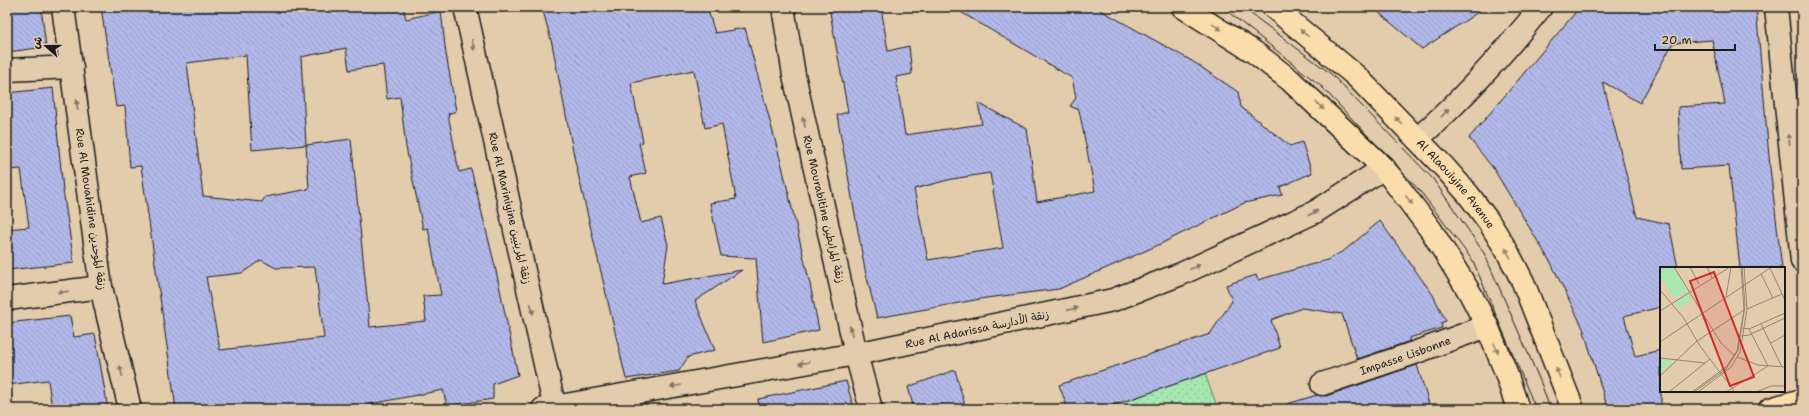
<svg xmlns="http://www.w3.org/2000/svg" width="1809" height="416" font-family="'Shantell Sans','Playpen Sans Arabic',sans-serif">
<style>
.grass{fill:url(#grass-dots);stroke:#618266}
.building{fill:url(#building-back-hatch);stroke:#1c1c1c;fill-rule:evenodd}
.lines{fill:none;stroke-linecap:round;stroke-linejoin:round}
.minor-casing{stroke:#1c1c1c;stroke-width:25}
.major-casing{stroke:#1c1c1c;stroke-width:25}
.minor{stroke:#e3ccac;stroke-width:22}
.major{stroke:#fbddab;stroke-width:22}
.tram{stroke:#1c1c1c;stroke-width:1}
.oneway{fill:#97866b}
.oneway2{fill:#807464}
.labels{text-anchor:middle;stroke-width:4;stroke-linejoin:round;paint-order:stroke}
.street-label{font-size:11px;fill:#1c1c1c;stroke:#e3ccac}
.inset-road{fill:none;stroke:#938672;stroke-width:1}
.view{fill:#d62828;fill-opacity:0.15;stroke:#d62828;stroke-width:2}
.inset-edge{fill:none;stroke:#1c1c1c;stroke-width:2}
</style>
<defs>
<pattern id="grass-dots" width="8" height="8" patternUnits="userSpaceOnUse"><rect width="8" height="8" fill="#a6e8b1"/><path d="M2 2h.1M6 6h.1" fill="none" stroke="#8ec698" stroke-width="1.8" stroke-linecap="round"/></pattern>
<pattern id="building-back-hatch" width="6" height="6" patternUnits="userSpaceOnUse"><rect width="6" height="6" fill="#b2b9ea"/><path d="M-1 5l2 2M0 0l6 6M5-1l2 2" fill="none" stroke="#989ec8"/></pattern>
</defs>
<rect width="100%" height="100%" fill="#e3ccac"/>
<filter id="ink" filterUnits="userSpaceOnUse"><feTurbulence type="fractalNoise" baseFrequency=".025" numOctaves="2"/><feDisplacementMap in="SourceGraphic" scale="8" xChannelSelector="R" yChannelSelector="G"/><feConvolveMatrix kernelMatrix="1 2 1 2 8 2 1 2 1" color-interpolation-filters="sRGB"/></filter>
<g filter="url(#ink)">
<path class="grass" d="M 1205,374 L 1218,409 L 1102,409 Z"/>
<path class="building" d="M 7,7 L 41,7 L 46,47 L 7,52 Z
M 101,7 L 403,7 L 406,19 L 441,11 L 446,54 L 456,111 L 448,114 L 459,172 L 471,169 L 495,266 L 518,375 L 493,384 L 493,399 L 447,406 L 443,390 L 345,409 L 176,409 L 141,166 L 130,167 L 125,106 L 116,107 ZM 346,48 L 349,70 L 383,65 L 387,99 L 400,97 L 406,147 L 423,229 L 428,228 L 441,295 L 423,296 L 426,321 L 370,327 L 351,139 L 306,145 L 301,57 ZM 246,55 L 252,150 L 306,145 L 309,189 L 265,197 L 262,202 L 203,196 L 187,63 ZM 261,260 L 276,268 L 315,267 L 324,338 L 220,350 L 206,277 L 242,273 Z
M 542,7 L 707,7 L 715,33 L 745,28 L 782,166 L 810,284 L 819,330 L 763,342 L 756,258 L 721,256 L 710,203 L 736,199 L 722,124 L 705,128 L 694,70 L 631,83 L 643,142 L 639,143 L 646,173 L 630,177 L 641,223 L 661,218 L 668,245 L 662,284 L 742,270 L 695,301 L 715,350 L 688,357 L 679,371 L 626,379 L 575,161 L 552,44 Z
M 829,7 L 881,7 L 888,51 L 909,46 L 912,74 L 896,77 L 905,135 L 982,124 L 978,103 L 1027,129 L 1037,202 L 1095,191 L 1079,110 L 1070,106 L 1076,98 L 1072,78 L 952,7 L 1095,7 L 1192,61 L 1238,92 L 1241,107 L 1290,146 L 1302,142 L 1312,173 L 1280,187 L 1282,195 L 1244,203 L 1154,247 L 1059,289 L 986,298 L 877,318 L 865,270 L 837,115 L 848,112 ZM 990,173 L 1003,248 L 928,260 L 914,189 L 952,179 Z
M 1372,7 L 1486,7 L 1422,49 Z
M 1580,7 L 1756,7 L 1770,168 L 1782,268 L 1740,268 L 1729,166 L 1681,169 L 1678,107 L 1725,104 L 1712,40 L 1674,43 L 1674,41 L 1640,103 L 1603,82 L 1637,217 L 1669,224 L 1678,268 L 1661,268 L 1661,307 L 1624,316 L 1635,356 L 1661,350 L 1661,409 L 1614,409 L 1606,403 L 1583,328 L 1551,263 L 1493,168 L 1469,138 Z
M 53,88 L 63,190 L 74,263 L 7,270 L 7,229 L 29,227 L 21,169 L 7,170 L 7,93 Z
M 1380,221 L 1433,295 L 1446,321 L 1441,323 L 1442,328 L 1409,338 L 1410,341 L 1357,359 L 1342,314 L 1302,308 L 1271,320 L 1280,348 L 1102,409 L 1068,409 L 1059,385 L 1210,334 L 1232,301 L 1226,285 L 1256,275 L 1258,280 L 1327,260 L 1345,250 Z
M 70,316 L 74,337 L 95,334 L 108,409 L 52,409 L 48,380 L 7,385 L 7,323 Z
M 1417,365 L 1429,404 L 1412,409 L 1288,409 L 1287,404 L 1317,395 L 1326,396 Z
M 955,370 L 966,409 L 914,409 L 908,387 Z
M 846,381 L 854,409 L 759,409 L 758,399 Z"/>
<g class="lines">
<defs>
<g id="minor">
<path d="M 63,7 L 101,287 L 130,409"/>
<path d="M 465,7 L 555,409"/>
<path d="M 783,7 L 794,75 L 856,354 L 871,409"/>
<path d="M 1776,7 L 1802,261"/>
<path d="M 7,70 L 72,67"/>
<path d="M 1417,139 C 1463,100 1503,54 1541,7"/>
<path d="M 7,299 L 101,287"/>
<path id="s1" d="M 1322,384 L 1414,353 L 1487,326"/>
<path d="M 543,409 L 856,354 L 1113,300 L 1181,274 L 1315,212 L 1384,168"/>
</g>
<g id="major">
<path d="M 1183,7 L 1254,52 L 1290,80 L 1384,168 L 1431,230 L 1470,293 L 1487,326 L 1505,370 L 1518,409"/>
<path id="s2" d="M 1273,7 L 1356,76 L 1445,168 L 1468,194 L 1489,222 L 1507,251 L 1523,282 L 1573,409"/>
<path d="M 1770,409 L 1802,400"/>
</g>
</defs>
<use href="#minor" class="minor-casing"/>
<use href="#major" class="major-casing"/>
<use href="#minor" class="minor"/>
<use href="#major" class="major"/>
<path class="tram" d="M 1222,7 L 1321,86 L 1420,191 L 1473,261 L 1536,409
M 1242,7 L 1330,73 L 1433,179 L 1484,253 L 1541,383 L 1550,409"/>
</g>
<defs><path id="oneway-solid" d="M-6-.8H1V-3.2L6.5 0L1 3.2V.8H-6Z"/></defs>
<g class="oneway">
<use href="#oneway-solid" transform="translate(1217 27) rotate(32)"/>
<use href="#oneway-solid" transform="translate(1304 33) rotate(-140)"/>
<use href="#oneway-solid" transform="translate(1320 106) rotate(43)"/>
<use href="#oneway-solid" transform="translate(1399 121) rotate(-134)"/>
<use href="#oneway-solid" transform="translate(1409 200) rotate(53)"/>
<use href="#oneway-solid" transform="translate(1508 253) rotate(-118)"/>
<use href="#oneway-solid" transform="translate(1496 348) rotate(68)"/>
<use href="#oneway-solid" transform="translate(1558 373) rotate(-112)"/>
</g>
<g class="oneway2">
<use href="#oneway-solid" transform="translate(473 45) rotate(77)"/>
<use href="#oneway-solid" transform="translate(77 105) rotate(-98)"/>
<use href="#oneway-solid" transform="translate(1445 113) rotate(-46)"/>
<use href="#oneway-solid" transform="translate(804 122) rotate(-103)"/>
<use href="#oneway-solid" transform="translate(1789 139) rotate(-96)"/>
<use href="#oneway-solid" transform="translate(1313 213) rotate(-28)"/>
<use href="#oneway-solid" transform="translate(1195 267) rotate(-25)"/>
<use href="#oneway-solid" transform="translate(63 292) rotate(173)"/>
<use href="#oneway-solid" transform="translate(532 309) rotate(77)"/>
<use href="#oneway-solid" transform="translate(1073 309) rotate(-13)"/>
<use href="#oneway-solid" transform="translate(851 331) rotate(-103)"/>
<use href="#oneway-solid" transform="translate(804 363) rotate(170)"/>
<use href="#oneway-solid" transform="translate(121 371) rotate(-103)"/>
<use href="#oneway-solid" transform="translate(676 386) rotate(170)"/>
</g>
</g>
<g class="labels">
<g class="street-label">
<text dy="4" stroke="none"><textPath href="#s2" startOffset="255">Al Alaouiyine Avenue</textPath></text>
<text transform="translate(510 208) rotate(77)" y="4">Rue Al Mariniyine زنقة المرينيين</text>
<text transform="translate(91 209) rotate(82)" y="4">Rue Al Mouahidine زنقة الموحدين</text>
<text transform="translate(824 209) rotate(77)" y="4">Rue Mourabitine زنقة المرابطين</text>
<text transform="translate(977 329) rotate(-12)" y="4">Rue Al Adarissa زنقة الأدارسة</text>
<text dy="4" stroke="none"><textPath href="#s1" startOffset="88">Impasse Lisbonne</textPath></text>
</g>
</g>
<g transform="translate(1660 267)">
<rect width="125" height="125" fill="#e3ccac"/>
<path d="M 6,0 L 13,0 L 27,24 L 15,31 L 0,10 L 0,4 ZM 29,26 L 32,31 L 19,41 L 14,35 Z" fill="#a6e8b1"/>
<path d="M 0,92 L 10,93 L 11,96 L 0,107 Z" fill="#a6e8b1"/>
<path class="inset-road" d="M 14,0 L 61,76 L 75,89M 30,0 L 39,17M 47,0 L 52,11M 110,1 L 125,33M 101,7 L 113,31M 0,23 L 23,50 L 40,79 L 75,125M 66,30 L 71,0M 87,42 L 122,27M 0,44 L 70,0M 101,57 L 122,100M 82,61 L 89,62 L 125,46M 81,69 L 89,68 L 125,51M 0,75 L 110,1M 111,76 L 125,68M 77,90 L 98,98 L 125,100M 0,91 L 45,96M 0,109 L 37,74 L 84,43M 9,125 L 50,92M 32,125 L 66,100 L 77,84 L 84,43 L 81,0M 34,125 L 66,102 L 78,83 L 85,39 L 82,0M 38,125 L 71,100 L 80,85 L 87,42 L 84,0M 66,125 L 108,99 L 89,62M 96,125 L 111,119 L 125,119"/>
<path class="view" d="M 54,5 L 94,110 L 70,119 L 30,14 Z"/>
<rect width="125" height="125" class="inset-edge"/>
</g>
<rect width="1809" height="416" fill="none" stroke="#e3ccac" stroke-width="24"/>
<rect x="12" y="12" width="1785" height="392" fill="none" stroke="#1c1c1c" stroke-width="1.5" filter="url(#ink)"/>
<g transform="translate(46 46) rotate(291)" stroke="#e3ccac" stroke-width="3" paint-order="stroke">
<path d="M0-3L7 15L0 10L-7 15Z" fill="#1c1c1c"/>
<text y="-6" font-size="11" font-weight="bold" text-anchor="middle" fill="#1c1c1c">ش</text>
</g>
<path d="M1655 44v6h80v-6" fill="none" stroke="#1c1c1c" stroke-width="2"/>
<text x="1661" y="44" font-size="12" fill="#1c1c1c" stroke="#e3ccac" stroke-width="3" paint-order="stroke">20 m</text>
</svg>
